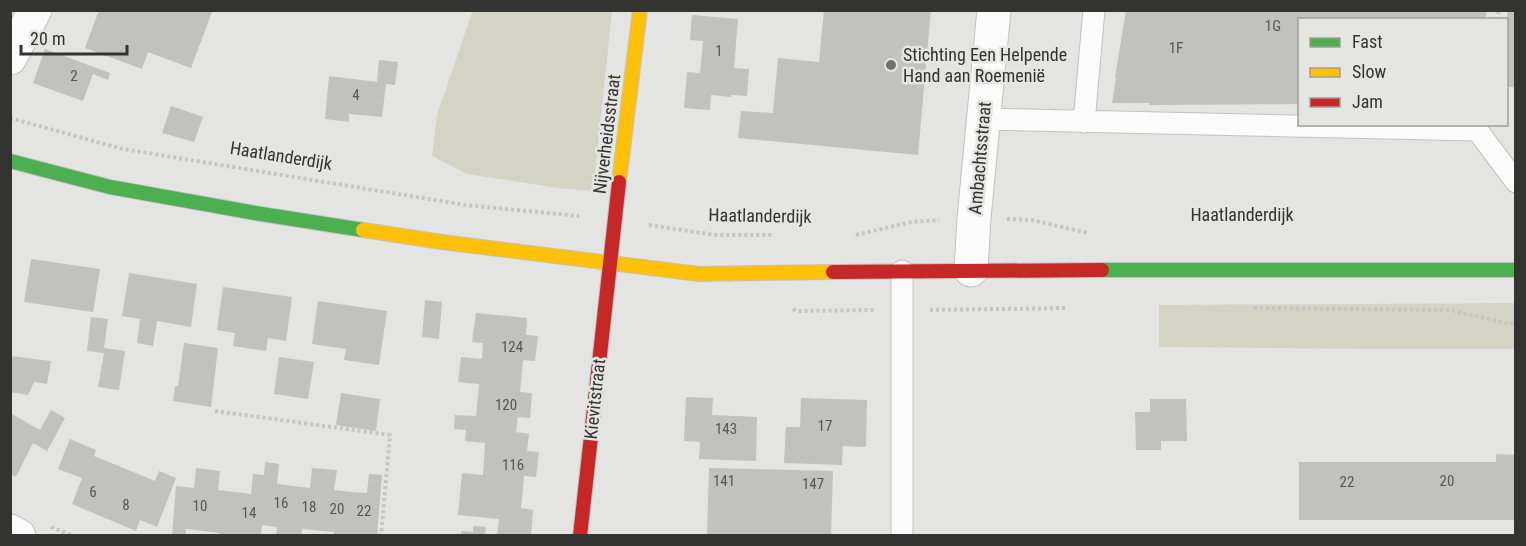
<svg xmlns="http://www.w3.org/2000/svg" width="1526" height="546" font-family="'Roboto Condensed',sans-serif">
<style>
.green{fill:#d4d4c4}
.building{fill:#c1c1c0}
.lines{fill:none;stroke-linecap:round;stroke-linejoin:round}
.lane-casing{stroke:#c2c2c1;stroke-width:23}
.street-casing{stroke:#c2c2c1;stroke-width:35}
.fast-casing{stroke:#c2c2c1;stroke-width:16}
.slow-casing{stroke:#c2c2c1;stroke-width:16}
.jam-casing{stroke:#c2c2c1;stroke-width:16}
.path{stroke:#c5c5c4;stroke-width:4;stroke-dasharray:3 3;stroke-linecap:butt}
.lane{stroke:#fbfbfb;stroke-width:21}
.street{stroke:#fbfbfb;stroke-width:33}
.fast{stroke:#4caf50;stroke-width:14}
.slow{stroke:#ffc107;stroke-width:14}
.jam{stroke:#c62828;stroke-width:14}
.poi-dot{fill:#71716f;stroke:#e5e5e2;stroke-width:2}
.labels{text-anchor:middle;stroke-width:5;stroke-linejoin:round;paint-order:stroke}
.number-label{font-size:15px;fill:#565655}
.poi-label{font-size:18px;fill:#333331;stroke:#e5e5e2;text-anchor:start}
.street-label{font-size:18px;fill:#333331;stroke:#e5e5e2}
</style>
<rect width="100%" height="100%" fill="#e4e4e3"/>
<path class="green" d="M 473,10 L 612,11 L 593,191 L 558,188 L 467,174 L 432,156 L 437,115 Z
M 1515,303 L 1515,349 L 1378,349 L 1159,347 L 1159,305 Z"/>
<path class="building" d="M 99,10 L 207,10 L 212,12 L 191,68 L 148,52 L 142,69 L 85,48 Z
M 824,10 L 931,10 L 918,155 L 738,138 L 741,111 L 773,113 L 778,58 L 819,62 Z
M 1126,10 L 1487,10 L 1485,20 L 1300,20 L 1300,104 L 1149,105 L 1149,103 L 1112,103 L 1116,78 L 1115,77 Z
M 1508,10 L 1516,10 L 1516,88 L 1506,86 L 1506,21 Z
M 692,15 L 738,19 L 734,68 L 749,69 L 747,96 L 731,95 L 731,97 L 711,95 L 710,110 L 684,108 L 687,72 L 700,73 L 703,41 L 690,40 Z
M 45,49 L 110,73 L 108,80 L 93,74 L 83,101 L 33,83 Z
M 379,60 L 398,62 L 395,85 L 386,84 L 382,117 L 349,114 L 349,122 L 325,119 L 329,76 L 377,82 Z
M 171,106 L 203,117 L 194,142 L 162,133 Z
M 31,259 L 100,269 L 93,312 L 24,302 Z
M 129,273 L 197,284 L 191,327 L 157,321 L 153,346 L 137,343 L 140,319 L 122,316 Z
M 223,287 L 292,297 L 286,341 L 268,338 L 266,351 L 233,346 L 235,333 L 217,330 Z
M 425,300 L 442,302 L 439,339 L 422,337 Z
M 318,301 L 387,311 L 379,365 L 344,360 L 346,349 L 312,344 Z
M 476,313 L 527,318 L 526,335 L 538,336 L 535,361 L 523,360 L 520,392 L 532,393 L 530,418 L 518,417 L 516,432 L 529,434 L 527,451 L 539,452 L 536,477 L 524,476 L 521,508 L 533,510 L 531,536 L 497,536 L 499,519 L 458,515 L 462,473 L 483,475 L 485,443 L 465,441 L 466,430 L 454,429 L 455,415 L 476,416 L 479,384 L 458,382 L 461,357 L 482,359 L 483,343 L 472,342 Z
M 91,317 L 108,319 L 104,348 L 125,351 L 119,390 L 98,387 L 104,353 L 87,351 Z
M 184,343 L 218,348 L 211,407 L 173,401 L 175,386 L 178,386 Z
M 10,356 L 51,361 L 47,384 L 34,382 L 28,395 L 10,392 Z
M 279,357 L 314,362 L 308,399 L 274,394 Z
M 341,393 L 380,399 L 376,431 L 336,425 Z
M 686,397 L 713,398 L 712,415 L 757,417 L 756,461 L 699,459 L 700,442 L 684,441 Z
M 801,398 L 867,400 L 866,447 L 843,446 L 842,465 L 784,463 L 786,427 L 800,427 Z
M 1150,399 L 1186,399 L 1187,441 L 1161,441 L 1161,450 L 1136,450 L 1135,412 L 1150,412 Z
M 51,410 L 65,418 L 47,451 L 33,443 L 16,477 L 10,474 L 10,413 L 40,430 Z
M 70,439 L 96,450 L 94,456 L 155,481 L 159,471 L 176,478 L 157,527 L 140,520 L 136,531 L 72,504 L 82,478 L 58,469 Z
M 1496,454 L 1516,455 L 1516,520 L 1299,520 L 1299,462 L 1496,462 Z
M 265,462 L 279,464 L 277,484 L 310,488 L 312,468 L 337,470 L 334,490 L 351,492 L 367,493 L 369,474 L 382,475 L 377,536 L 334,536 L 334,532 L 302,529 L 301,536 L 276,536 L 277,527 L 262,525 L 261,536 L 218,536 L 219,533 L 186,529 L 186,536 L 172,536 L 176,486 L 194,488 L 196,468 L 220,471 L 218,490 L 251,494 L 253,474 L 264,475 Z
M 709,468 L 833,471 L 831,536 L 707,536 Z
M 473,526 L 486,527 L 485,536 L 461,536 L 461,531 L 473,532 Z"/>
<g class="lines">
<defs>
<path id="lane" d="M 983,119 L 1477,130 L 1516,182
M 1084,122 L 1094,10
M 902,271 L 902,536"/>
<path id="street" d="M 10,58 L 35,10
M 971,270 L 974,218 L 994,10
M 10,531 L 19,536"/>
<path id="fast" d="M 10,161 L 110,187 L 255,213 L 363,230
M 1102,270 L 1516,270"/>
<path id="slow" d="M 619,182 L 640,10
M 363,230 L 442,242 L 699,274 L 833,272"/>
<path id="jam" d="M 833,272 L 1102,270
M 580,536 L 619,182"/>
</defs>
<use href="#lane" class="lane-casing"/>
<use href="#street" class="street-casing"/>
<use href="#fast" class="fast-casing"/>
<use href="#slow" class="slow-casing"/>
<use href="#jam" class="jam-casing"/>
<path class="path" d="M 1497,20 L 1499,10
M 10,118 L 123,149 L 465,205 L 579,216
M 1007,219 L 1032,220 L 1088,233
M 649,225 L 715,235 L 773,235
M 856,235 L 911,222 L 939,220
M 1254,308 L 1450,310 L 1506,323 L 1516,323
M 793,309 L 797,311 L 875,310
M 930,310 L 1067,308
M 215,411 L 390,435 L 381,536
M 51,527 L 73,536"/>
<use href="#lane" class="lane"/>
<use href="#street" class="street"/>
<use href="#fast" class="fast"/>
<use href="#slow" class="slow"/>
<use href="#jam" class="jam"/>
</g>
<circle class="poi-dot" cx="891" cy="65" r="6"/>
<g class="labels">
<g class="number-label">
<text x="1273" y="31">1G</text>
<text x="1176" y="53">1F</text>
<text x="719" y="56">1</text>
<text x="74" y="81">2</text>
<text x="356" y="100">4</text>
<text x="512" y="352">124</text>
<text x="506" y="410">120</text>
<text x="825" y="431">17</text>
<text x="726" y="434">143</text>
<text x="513" y="470">116</text>
<text x="724" y="486">141</text>
<text x="1447" y="486">20</text>
<text x="1347" y="487">22</text>
<text x="813" y="489">147</text>
<text x="93" y="497">6</text>
<text x="281" y="508">16</text>
<text x="126" y="510">8</text>
<text x="200" y="511">10</text>
<text x="309" y="512">18</text>
<text x="337" y="514">20</text>
<text x="364" y="516">22</text>
<text x="249" y="518">14</text>
</g>
<g class="poi-label">
<text x="903" y="61">Stichting Een Helpende<tspan x="903" dy="21">Hand aan Roemenië</tspan></text>
</g>
<g class="street-label">
<text transform="translate(607 134) rotate(-83)" y="6">Nijverheidsstraat</text>
<text transform="translate(281 156) rotate(9)" y="6">Haatlanderdijk</text>
<text transform="translate(980 158) rotate(-85)" y="6">Ambachtsstraat</text>
<text x="1242" y="221">Haatlanderdijk</text>
<text transform="translate(760 216) rotate(1)" y="6">Haatlanderdijk</text>
<text transform="translate(595 399) rotate(-84)" y="6">Kievitstraat</text>
</g>
</g>
<rect width="1526" height="546" fill="none" stroke="#333331" stroke-width="24"/>
<rect x="1298" y="18" width="210" height="108" fill="#e5e5e2" stroke="#9e9e9b" stroke-width="1.5"/>
<rect x="1310" y="38" width="30" height="9" fill="#4caf50" stroke="#9e9e9b" stroke-width="1.5"/>
<text x="1352" y="48" font-size="18" fill="#333331">Fast</text>
<rect x="1310" y="68" width="30" height="9" fill="#ffc107" stroke="#9e9e9b" stroke-width="1.5"/>
<text x="1352" y="78" font-size="18" fill="#333331">Slow</text>
<rect x="1310" y="98" width="30" height="9" fill="#c62828" stroke="#9e9e9b" stroke-width="1.5"/>
<text x="1352" y="108" font-size="18" fill="#333331">Jam</text>
<path d="M21 45v9h106v-9" fill="none" stroke="#333331" stroke-width="3"/>
<text x="30" y="45" font-size="18" fill="#333331" stroke="#e5e5e2" stroke-width="4.5" paint-order="stroke">20 m</text>
</svg>
